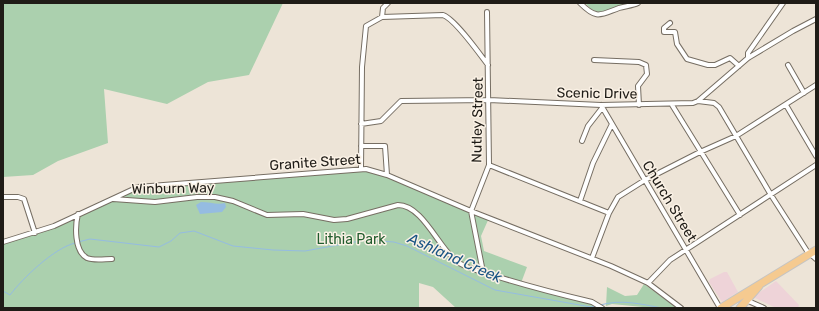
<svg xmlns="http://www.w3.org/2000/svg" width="819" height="311" font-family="Rubik,sans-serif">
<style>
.commercial{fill:#eed3d8}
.green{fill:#abd0ae}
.water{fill:#95bce1}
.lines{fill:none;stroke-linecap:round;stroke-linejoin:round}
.stream{stroke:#95bce1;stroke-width:1}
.street-casing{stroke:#766e63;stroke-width:6}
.primary-casing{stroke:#c5c4c3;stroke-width:9}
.street{stroke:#fff;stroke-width:4}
.primary{stroke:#f5ca90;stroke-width:7}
.labels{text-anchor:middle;stroke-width:3;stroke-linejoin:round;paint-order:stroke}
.street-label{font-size:14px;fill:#1f1c17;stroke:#faf1e5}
.park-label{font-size:14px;fill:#215c2d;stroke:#faf1e5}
.water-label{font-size:15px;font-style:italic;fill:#1b5584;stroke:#faf1e5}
</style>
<rect width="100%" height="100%" fill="#ede4d7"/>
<path class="commercial" d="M 724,272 L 727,272 L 738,292 L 722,302 L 709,282 L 710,279 Z
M 776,281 L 799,305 L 798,308 L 776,308 L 753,297 Z"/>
<path class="green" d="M 3,3 L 283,3 L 249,75 L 208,82 L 167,104 L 104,89 L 108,143 L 58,161 L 33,175 L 3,177 Z
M 585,3 L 633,3 L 603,14 L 591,9 Z
M 370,169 L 489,218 L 481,236 L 484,251 L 527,267 L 521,283 L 592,302 L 602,308 L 456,308 L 433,287 L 419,283 L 419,308 L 3,308 L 3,242 L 35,233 L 138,187 Z
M 644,284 L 677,308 L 653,308 L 612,304 L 606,306 L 607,287 L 625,296 L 637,295 Z"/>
<path class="water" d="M 201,202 C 210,202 217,205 225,203 L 226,207 L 222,212 L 200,214 L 196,205 Z"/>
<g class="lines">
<path class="stream" d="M 78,242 L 90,239 L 159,247 L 171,241 L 180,233 L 194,231 L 233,246 L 273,250 L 305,251 L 366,240 L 394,242 L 407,246 L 495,290 L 591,307 L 595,306
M 3,291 L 10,295 C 23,278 54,248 75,243
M 600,305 C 622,299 640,304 662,308"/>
<defs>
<path id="street" d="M 580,3 C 597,20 600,15 619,8 C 625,6 632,6 638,3
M 382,17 L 383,8 L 388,3
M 670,23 L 664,28 L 664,32 L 675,32 L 677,44 L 687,59 L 708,65 L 715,65 L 730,58 L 739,66
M 748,58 L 748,53 L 783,3
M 594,60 L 639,62 L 646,65 L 647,74 L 638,86 L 639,105
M 788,65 L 804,93
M 698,101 L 714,103 L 719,107 L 771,195 L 807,251 L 816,259
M 601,105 L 720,308
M 672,105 L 740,215
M 786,105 L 816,156
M 361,124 L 381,121 L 401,101 L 489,100 L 601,105 L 693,103 L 698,101 L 748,58 L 793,31 L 816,19
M 582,141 L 588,126 L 602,108
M 361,146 L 385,146 L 387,175
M 489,165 L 609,213
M 361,169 L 362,67 L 366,26 L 382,17 L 443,15 C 455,19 479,53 488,65
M 3,197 L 18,197 L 24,199 L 35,233
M 113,199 L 155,202 L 197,197 L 215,197 L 233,201 L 267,215 L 303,214 L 334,220 L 347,219 L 398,205 C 422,205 438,246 455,260 C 464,268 479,271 489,274 C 523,285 558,294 592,302 L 602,308
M 580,201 L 593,163 L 612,124
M 78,214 C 75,226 74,251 87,258 C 94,261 105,259 112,259
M 3,242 L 54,226 L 138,187 L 366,169 L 387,175 L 471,211 L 611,266 L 648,283 L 681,308
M 592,258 L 609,213 L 618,197 L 645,180 L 700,152 L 736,136 L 816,85
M 483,272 L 471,211 L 489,165 L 487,12
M 648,283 L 670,260 L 816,165
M 746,300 L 764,308"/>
<path id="primary" d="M 721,308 L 816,250
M 740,308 L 759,286"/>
</defs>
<use href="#street" class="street-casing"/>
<use href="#primary" class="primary-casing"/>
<use href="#street" class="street"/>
<use href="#primary" class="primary"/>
</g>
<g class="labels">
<g class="street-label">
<text transform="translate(597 93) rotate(1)" y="5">Scenic Drive</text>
<text transform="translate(477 120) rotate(-89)" y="5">Nutley Street</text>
<text transform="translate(315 162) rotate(-4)" y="5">Granite Street</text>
<text transform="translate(173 188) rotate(-1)" y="5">Winburn Way</text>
<text transform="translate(670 201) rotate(59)" y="5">Church Street</text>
</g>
<g class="park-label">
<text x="351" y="244">Lithia Park</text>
</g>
<g class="water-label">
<text transform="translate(455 258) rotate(24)" y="5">Ashland Creek</text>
</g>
</g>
<rect width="819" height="311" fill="none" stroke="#1f1c17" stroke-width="8"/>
</svg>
